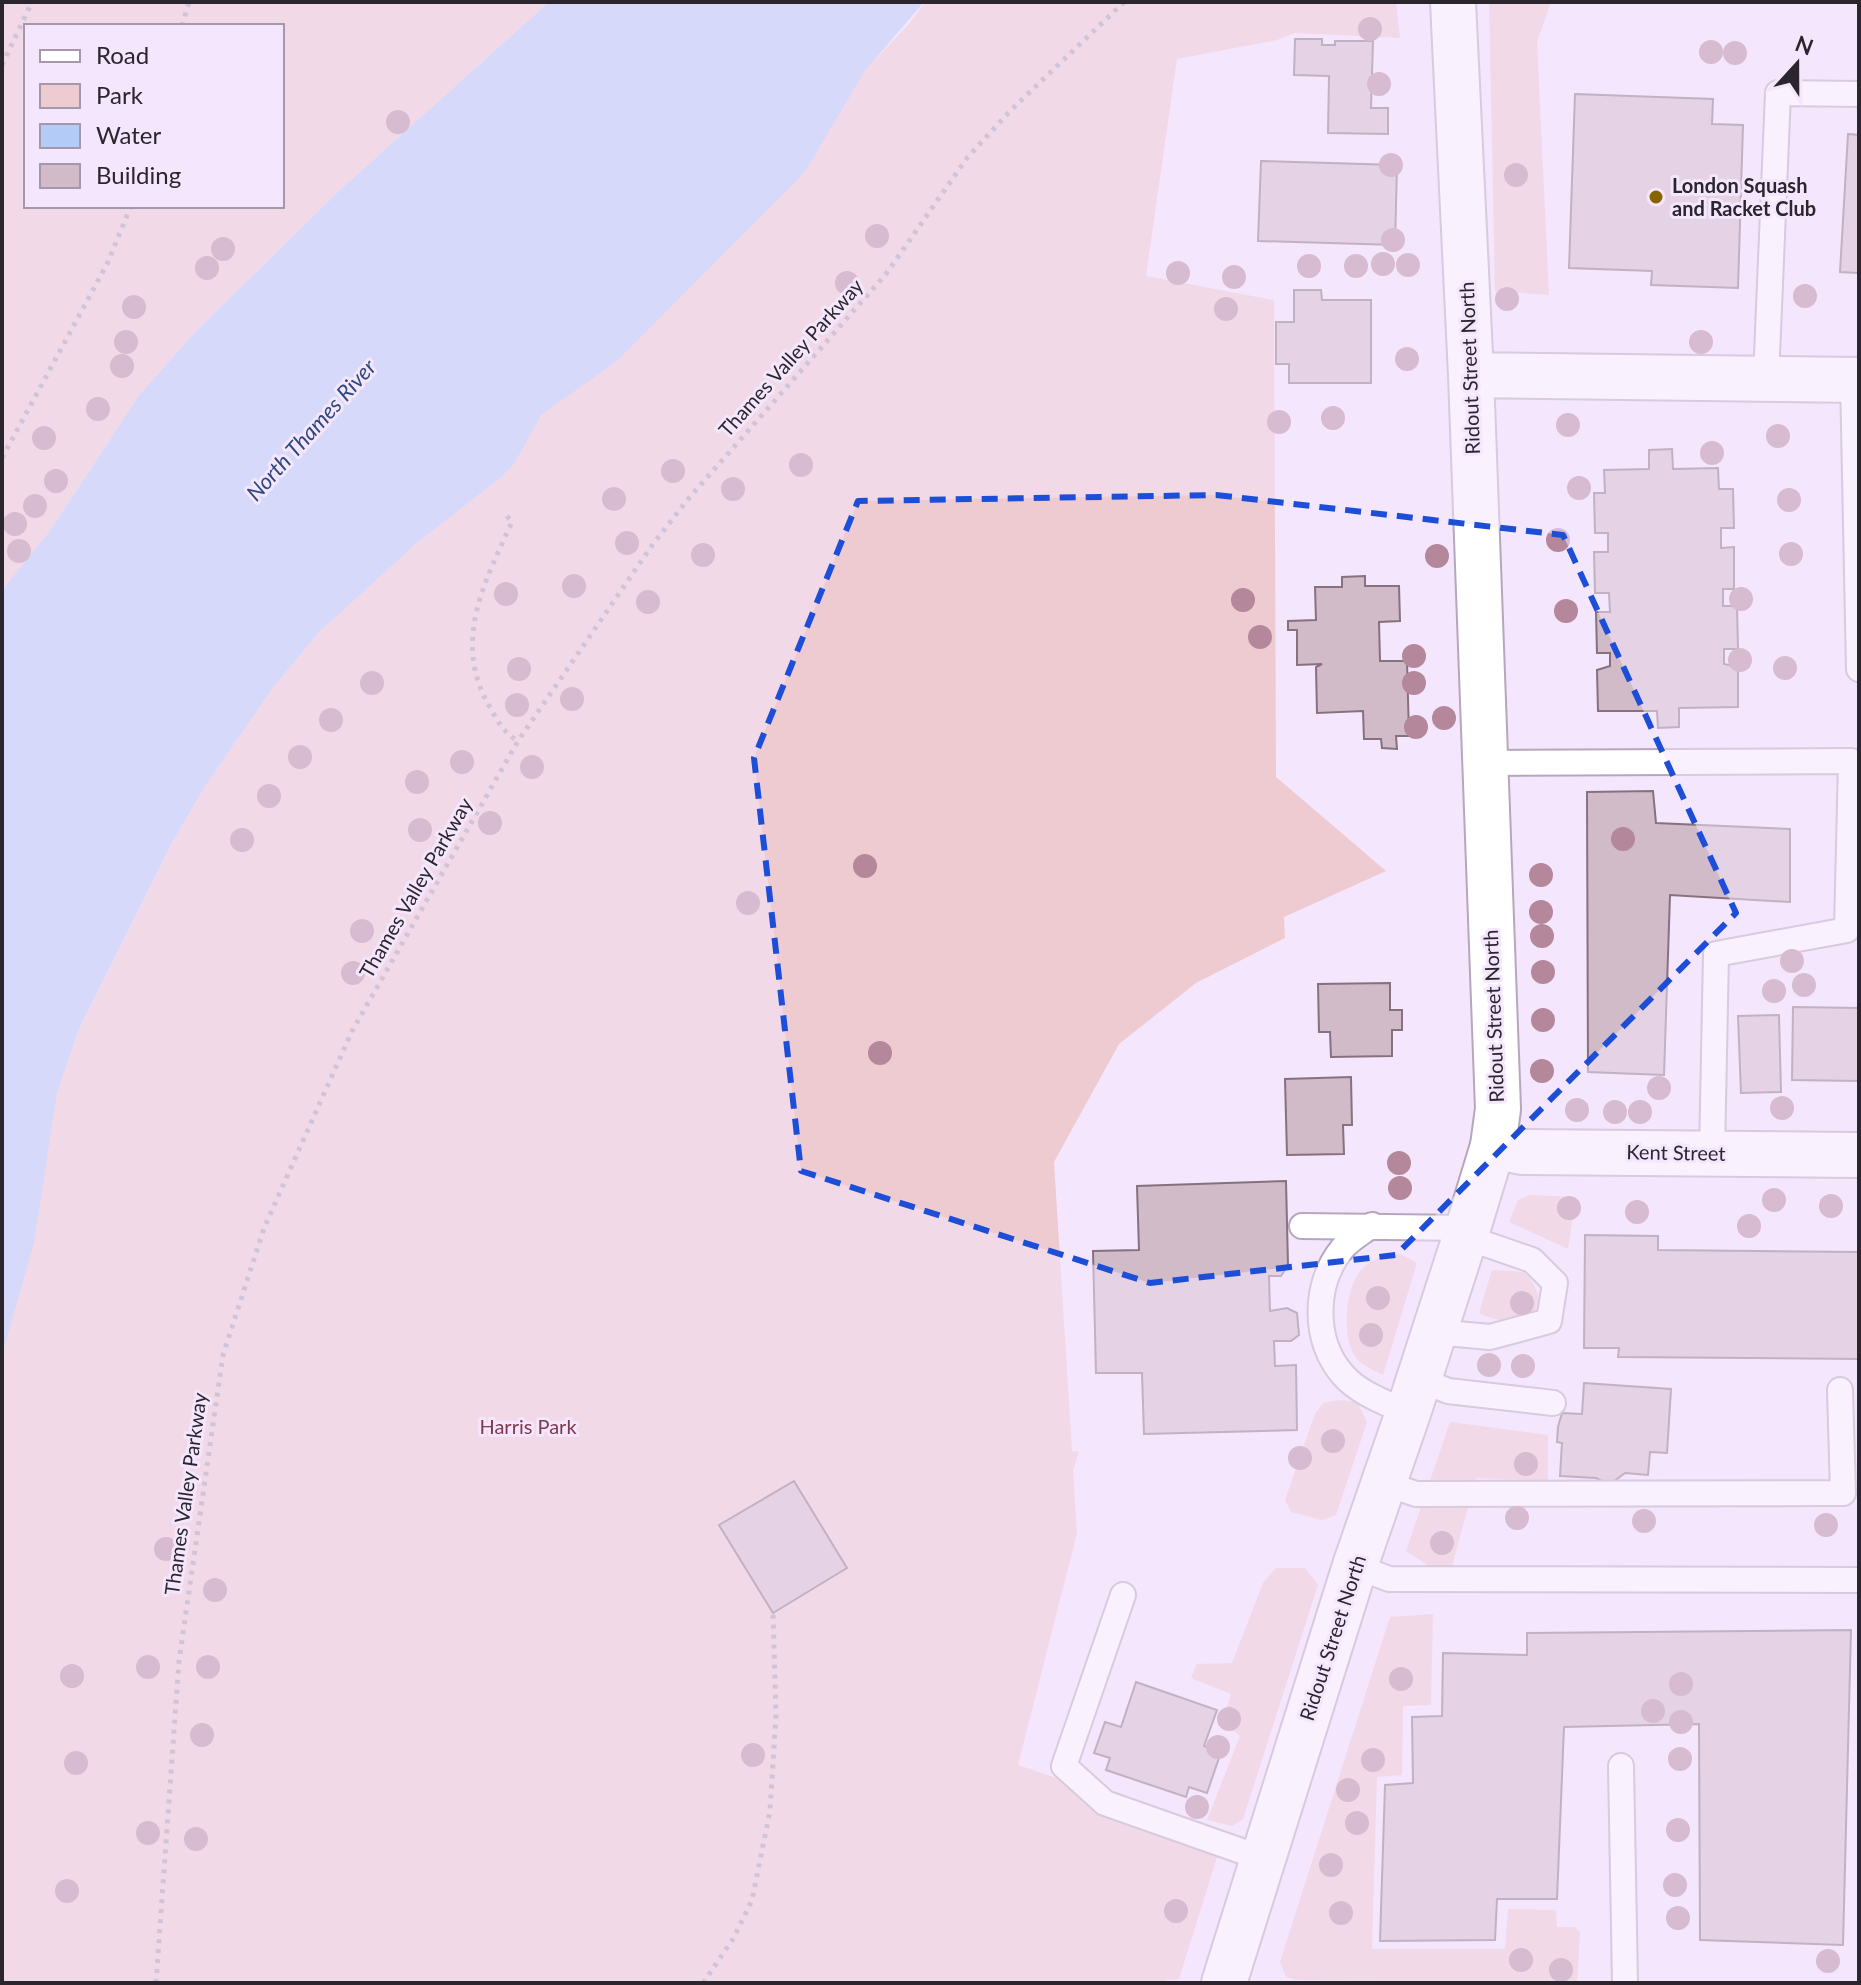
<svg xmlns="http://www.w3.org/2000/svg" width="1861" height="1985" font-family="Lato,sans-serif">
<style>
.green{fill:#eecbd1;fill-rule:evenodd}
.water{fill:#b2cbf7}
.building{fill:#d2bbc9;stroke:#86717e;stroke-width:2}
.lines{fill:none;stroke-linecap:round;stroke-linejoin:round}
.service-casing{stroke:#b5a8bc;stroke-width:28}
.minor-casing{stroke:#b5a8bc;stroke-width:48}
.tertiary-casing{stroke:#b5a8bc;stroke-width:48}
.path{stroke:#a79cad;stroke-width:5;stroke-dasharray:4 6;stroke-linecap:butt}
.service{stroke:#fff;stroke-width:24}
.minor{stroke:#fff;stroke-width:44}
.tertiary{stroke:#fff;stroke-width:44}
.tree{fill:#b4879b}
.marked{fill:none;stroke:#1d4ed8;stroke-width:6;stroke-dasharray:16 10;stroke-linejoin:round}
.poi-dot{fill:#876400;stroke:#f4e6fc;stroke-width:3}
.labels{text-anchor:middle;stroke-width:6;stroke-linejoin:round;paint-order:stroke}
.poi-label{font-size:20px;font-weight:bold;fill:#2b262e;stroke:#f4e6fc;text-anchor:start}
.street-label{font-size:20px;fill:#2b262e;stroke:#f4e6fc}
.park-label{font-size:20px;fill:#803a4b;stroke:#f4e6fc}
.water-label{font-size:22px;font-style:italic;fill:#2d497f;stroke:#f4e6fc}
</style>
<rect width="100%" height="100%" fill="#f4e6fc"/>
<path class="green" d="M 2,2 L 549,2 L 341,189 L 196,331 L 140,394 L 49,532 L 2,590 ZM 26,26 L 282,26 L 282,206 L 26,206 Z
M 925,2 L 1396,2 L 1400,38 L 1295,33 L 1277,40 L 1177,59 L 1146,276 L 1274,300 L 1276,777 L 1386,871 L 1284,917 L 1285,938 L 1196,983 L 1119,1044 L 1054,1162 L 1072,1451 L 1079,1452 L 1073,1470 L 1077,1533 L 1018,1765 L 1224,1835 L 1179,1979 L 1166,1980 L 1165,1983 L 2,1983 L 2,1312 L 57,1093 L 79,1029 L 173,841 L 204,788 L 272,689 L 319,632 L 355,598 L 418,542 L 502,477 L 514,464 L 536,414 L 909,24 Z
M 1489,2 L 1551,2 L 1537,42 L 1549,295 L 1495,291 Z
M 1530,1195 L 1576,1197 L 1568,1249 L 1509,1222 L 1518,1200 Z
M 1400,1254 L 1417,1263 L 1383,1375 C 1374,1371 1364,1366 1357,1359 C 1340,1340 1345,1281 1365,1266 C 1376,1257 1387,1256 1400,1254 Z
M 1492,1270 L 1524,1272 C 1536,1286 1543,1295 1534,1313 C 1518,1324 1496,1322 1479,1313 Z
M 1340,1400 L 1357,1402 L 1367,1422 L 1336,1515 L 1322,1520 L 1291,1512 L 1285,1500 L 1315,1414 L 1323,1403 Z
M 1450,1422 L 1548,1435 L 1548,1481 L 1476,1478 L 1451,1570 L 1435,1570 L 1406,1551 Z
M 1276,1568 L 1305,1568 L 1318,1585 L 1243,1819 L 1232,1826 L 1207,1820 L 1240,1736 L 1223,1722 L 1231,1694 L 1191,1678 L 1197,1664 L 1232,1663 L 1263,1583 Z
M 1433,1614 L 1431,1705 L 1403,1706 L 1402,1775 L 1377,1777 L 1372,1949 L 1505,1949 L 1508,1909 L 1556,1910 L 1557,1927 L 1575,1927 L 1580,1932 L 1577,1983 L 1296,1980 L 1286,1977 L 1280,1962 L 1390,1617 Z"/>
<path class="water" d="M 549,2 L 924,2 L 864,72 L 805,172 L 617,361 L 541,415 L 514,464 L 502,477 L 418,542 L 319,632 L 272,689 L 204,788 L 173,841 L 79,1029 L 57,1093 L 34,1243 L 2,1355 L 2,590 L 49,532 L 140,394 L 196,331 L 341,189 Z"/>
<path class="building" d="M 1295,39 L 1322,39 L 1322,45 L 1335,45 L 1335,41 L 1373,41 L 1371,108 L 1388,108 L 1388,134 L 1328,133 L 1329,76 L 1294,75 Z
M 1575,94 L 1713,99 L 1712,124 L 1743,125 L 1738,288 L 1651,285 L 1652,271 L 1569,268 Z
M 1848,134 L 1859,135 L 1859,273 L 1840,272 Z
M 1261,161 L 1397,165 L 1395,245 L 1258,241 Z
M 1294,290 L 1321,290 L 1322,300 L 1371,300 L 1371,383 L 1289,383 L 1289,364 L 1276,364 L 1276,322 L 1294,322 Z
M 1672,449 L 1673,469 L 1718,468 L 1719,489 L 1733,489 L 1734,528 L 1721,528 L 1721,548 L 1734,547 L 1734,589 L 1723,589 L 1723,606 L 1737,606 L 1738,649 L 1724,649 L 1724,664 L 1738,667 L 1738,707 L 1679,708 L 1679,727 L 1658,728 L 1657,711 L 1598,711 L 1597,670 L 1610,666 L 1610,653 L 1597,653 L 1596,612 L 1610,612 L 1609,593 L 1595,593 L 1594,552 L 1608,552 L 1608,533 L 1595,533 L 1594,493 L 1605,493 L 1604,470 L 1649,469 L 1649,450 Z
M 1365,576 L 1365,586 L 1399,586 L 1400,621 L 1379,622 L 1380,661 L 1407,661 L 1409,736 L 1396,736 L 1397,749 L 1382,748 L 1381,739 L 1364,739 L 1363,711 L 1317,713 L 1316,667 L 1322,664 L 1297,665 L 1297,630 L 1288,630 L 1288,621 L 1316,620 L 1315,587 L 1342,587 L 1342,577 Z
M 1653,791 L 1656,823 L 1790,829 L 1790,902 L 1670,895 L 1664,1075 L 1588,1072 L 1587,792 Z
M 1390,983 L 1390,1010 L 1402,1010 L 1402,1030 L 1392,1030 L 1392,1056 L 1331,1057 L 1330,1032 L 1319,1032 L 1318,984 Z
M 1793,1007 L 1859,1008 L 1859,1081 L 1792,1080 Z
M 1779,1015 L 1781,1092 L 1741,1093 L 1738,1016 Z
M 1351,1077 L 1352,1125 L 1343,1125 L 1344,1154 L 1287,1155 L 1285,1079 Z
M 1286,1181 L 1288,1265 L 1281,1276 L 1269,1276 L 1270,1311 L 1287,1308 L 1297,1313 L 1299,1335 L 1291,1341 L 1274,1341 L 1275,1366 L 1296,1365 L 1297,1430 L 1144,1434 L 1142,1373 L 1096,1373 L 1093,1251 L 1139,1250 L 1137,1186 Z
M 1585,1235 L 1658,1236 L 1658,1250 L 1859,1252 L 1859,1359 L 1618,1357 L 1619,1348 L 1584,1348 Z
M 1584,1383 L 1671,1389 L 1667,1453 L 1650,1452 L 1648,1475 L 1625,1473 L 1609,1485 L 1596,1478 L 1560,1476 L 1562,1443 L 1557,1442 L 1558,1427 L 1562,1413 L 1582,1414 Z
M 794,1481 L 847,1568 L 773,1613 L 719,1525 Z
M 1851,1630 L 1843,1945 L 1700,1940 L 1699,1724 L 1564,1727 L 1557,1899 L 1497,1899 L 1495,1940 L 1380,1941 L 1385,1785 L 1413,1783 L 1412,1717 L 1442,1716 L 1443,1653 L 1527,1655 L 1527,1633 Z
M 1136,1682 L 1217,1710 L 1204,1746 L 1221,1752 L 1207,1793 L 1189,1787 L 1186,1797 L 1106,1770 L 1110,1758 L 1094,1753 L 1105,1722 L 1121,1727 Z"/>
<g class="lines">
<defs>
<path id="service" d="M 1766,379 L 1778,93 L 1859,94
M 1853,379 L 1859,669
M 1485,763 L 1851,761 L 1847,930 L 1716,954 L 1712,1154
M 1372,1225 C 1362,1233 1350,1239 1342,1249 C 1314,1283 1312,1341 1344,1376 C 1360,1394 1387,1403 1408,1413
M 1302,1226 L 1468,1228
M 1435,1332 L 1490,1337 L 1549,1321 L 1555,1283 L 1532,1260 L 1465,1237
M 1419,1379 L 1448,1391 L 1553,1403
M 1384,1483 L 1416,1494 L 1843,1493 L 1840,1390
M 1355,1566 L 1389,1579 L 1859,1580
M 1123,1595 L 1064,1766 L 1105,1803 L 1264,1859
M 1621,1766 L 1625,1983"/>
<path id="minor" d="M 1493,1146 L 1522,1152 L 1859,1155"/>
<path id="tertiary" d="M 1471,375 L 1859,380
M 1224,1983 L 1355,1566 L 1408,1413 L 1468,1228 L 1493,1146 L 1498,1109 L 1471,375 L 1453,2"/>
</defs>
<use href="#service" class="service-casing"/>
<use href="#minor" class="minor-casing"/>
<use href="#tertiary" class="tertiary-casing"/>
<path class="path" d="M 182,26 L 189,2
M 2,65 L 32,2
M 2,458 L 107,264 L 131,206
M 507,516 L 512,522 C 484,583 451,644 491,709 C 498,722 505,734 518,741
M 156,1983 L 179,1661 L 223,1355 L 264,1228 L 352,1031 L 518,741 L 653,544 L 689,498 L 886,274 L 967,158 L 1011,110 L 1124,2
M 703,1983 L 733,1939 L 752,1900 L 770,1811 L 776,1715 L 773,1613"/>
<use href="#service" class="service"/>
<use href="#minor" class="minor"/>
<use href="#tertiary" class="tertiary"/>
</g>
<g class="tree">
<circle cx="1370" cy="29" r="12"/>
<circle cx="1711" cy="52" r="12"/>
<circle cx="1735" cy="53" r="12"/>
<circle cx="1379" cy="84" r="12"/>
<circle cx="398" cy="122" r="12"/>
<circle cx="1391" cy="165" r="12"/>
<circle cx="1516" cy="175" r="12"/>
<circle cx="877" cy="236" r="12"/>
<circle cx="1393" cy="240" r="12"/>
<circle cx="223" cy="249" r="12"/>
<circle cx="1383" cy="264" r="12"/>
<circle cx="1408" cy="265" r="12"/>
<circle cx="1309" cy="266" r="12"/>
<circle cx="1356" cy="266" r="12"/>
<circle cx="207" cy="268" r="12"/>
<circle cx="1178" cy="273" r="12"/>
<circle cx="1234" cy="277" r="12"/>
<circle cx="847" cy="283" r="12"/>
<circle cx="1805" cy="296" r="12"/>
<circle cx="1507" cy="299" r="12"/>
<circle cx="134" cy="307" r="12"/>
<circle cx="1226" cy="309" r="12"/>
<circle cx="126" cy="342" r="12"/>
<circle cx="1701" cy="342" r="12"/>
<circle cx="1407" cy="359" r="12"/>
<circle cx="122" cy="366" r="12"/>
<circle cx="98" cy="409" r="12"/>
<circle cx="1333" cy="418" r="12"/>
<circle cx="1279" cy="422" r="12"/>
<circle cx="1568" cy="425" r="12"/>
<circle cx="1778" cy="436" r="12"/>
<circle cx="44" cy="438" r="12"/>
<circle cx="1712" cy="453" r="12"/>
<circle cx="801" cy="465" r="12"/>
<circle cx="673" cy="471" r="12"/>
<circle cx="56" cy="481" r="12"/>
<circle cx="1579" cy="488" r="12"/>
<circle cx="733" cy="489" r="12"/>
<circle cx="614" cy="499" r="12"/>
<circle cx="1789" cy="500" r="12"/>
<circle cx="35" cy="506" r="12"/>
<circle cx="15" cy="524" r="12"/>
<circle cx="1558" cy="540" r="12"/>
<circle cx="627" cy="543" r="12"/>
<circle cx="19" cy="551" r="12"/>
<circle cx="1791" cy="554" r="12"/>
<circle cx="703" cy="555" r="12"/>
<circle cx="1437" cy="556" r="12"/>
<circle cx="574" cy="586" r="12"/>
<circle cx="506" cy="594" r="12"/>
<circle cx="1741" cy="599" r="12"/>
<circle cx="1243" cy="600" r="12"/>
<circle cx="648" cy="602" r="12"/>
<circle cx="1566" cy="611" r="12"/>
<circle cx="1260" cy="637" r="12"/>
<circle cx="1414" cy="656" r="12"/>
<circle cx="1740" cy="660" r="12"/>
<circle cx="1785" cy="668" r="12"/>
<circle cx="519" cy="669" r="12"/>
<circle cx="372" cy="683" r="12"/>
<circle cx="1414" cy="683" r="12"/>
<circle cx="572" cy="699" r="12"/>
<circle cx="517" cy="705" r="12"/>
<circle cx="1444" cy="718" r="12"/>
<circle cx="331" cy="720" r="12"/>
<circle cx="1416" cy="727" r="12"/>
<circle cx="300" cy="757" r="12"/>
<circle cx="462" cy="762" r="12"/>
<circle cx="532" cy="767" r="12"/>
<circle cx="417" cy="782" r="12"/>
<circle cx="269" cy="796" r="12"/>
<circle cx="490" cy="823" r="12"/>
<circle cx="420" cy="830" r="12"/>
<circle cx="1623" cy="839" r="12"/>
<circle cx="242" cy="840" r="12"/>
<circle cx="865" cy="866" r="12"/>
<circle cx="1541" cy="875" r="12"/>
<circle cx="748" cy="903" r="12"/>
<circle cx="1541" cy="912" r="12"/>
<circle cx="362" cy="931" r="12"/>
<circle cx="1542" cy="936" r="12"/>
<circle cx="1792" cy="961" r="12"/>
<circle cx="1543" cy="972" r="12"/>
<circle cx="353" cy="973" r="12"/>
<circle cx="1804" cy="985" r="12"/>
<circle cx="1774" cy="991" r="12"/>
<circle cx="1543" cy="1020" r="12"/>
<circle cx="880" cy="1053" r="12"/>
<circle cx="1542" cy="1071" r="12"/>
<circle cx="1659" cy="1088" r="12"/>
<circle cx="1782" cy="1108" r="12"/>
<circle cx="1577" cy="1110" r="12"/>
<circle cx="1615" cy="1112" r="12"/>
<circle cx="1640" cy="1112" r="12"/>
<circle cx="1399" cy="1163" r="12"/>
<circle cx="1400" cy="1188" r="12"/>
<circle cx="1774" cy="1200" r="12"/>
<circle cx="1831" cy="1206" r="12"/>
<circle cx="1569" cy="1208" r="12"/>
<circle cx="1637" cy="1212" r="12"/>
<circle cx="1749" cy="1226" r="12"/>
<circle cx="1378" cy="1298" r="12"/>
<circle cx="1522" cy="1303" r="12"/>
<circle cx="1371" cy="1335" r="12"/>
<circle cx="1489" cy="1365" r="12"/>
<circle cx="1523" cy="1366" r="12"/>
<circle cx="1333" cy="1441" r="12"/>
<circle cx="1300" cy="1458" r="12"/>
<circle cx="1526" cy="1464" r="12"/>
<circle cx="1517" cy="1518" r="12"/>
<circle cx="1644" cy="1521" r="12"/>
<circle cx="1826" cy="1525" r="12"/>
<circle cx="1442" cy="1543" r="12"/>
<circle cx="166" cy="1549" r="12"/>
<circle cx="215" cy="1590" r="12"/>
<circle cx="148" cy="1667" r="12"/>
<circle cx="208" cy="1667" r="12"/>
<circle cx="72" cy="1676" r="12"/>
<circle cx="1401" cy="1679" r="12"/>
<circle cx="1681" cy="1684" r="12"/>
<circle cx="1653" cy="1711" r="12"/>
<circle cx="1229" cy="1719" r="12"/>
<circle cx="1681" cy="1722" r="12"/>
<circle cx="202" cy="1735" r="12"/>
<circle cx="1218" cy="1747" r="12"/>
<circle cx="753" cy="1755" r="12"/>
<circle cx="1680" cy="1759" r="12"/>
<circle cx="1373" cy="1760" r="12"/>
<circle cx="76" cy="1763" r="12"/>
<circle cx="1348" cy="1790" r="12"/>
<circle cx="1197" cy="1807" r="12"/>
<circle cx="1357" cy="1823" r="12"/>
<circle cx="1678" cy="1830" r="12"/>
<circle cx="148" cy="1833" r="12"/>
<circle cx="196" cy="1839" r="12"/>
<circle cx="1331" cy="1865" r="12"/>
<circle cx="1675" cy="1885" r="12"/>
<circle cx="67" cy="1891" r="12"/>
<circle cx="1176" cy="1911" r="12"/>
<circle cx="1341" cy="1913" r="12"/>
<circle cx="1678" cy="1918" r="12"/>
<circle cx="1521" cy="1960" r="12"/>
<circle cx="1828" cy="1961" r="12"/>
<circle cx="1561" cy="1970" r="12"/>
</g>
<path d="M0 0H1861V1985H0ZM 1216,495 L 1563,535 L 1736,913 L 1396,1255 L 1150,1283 L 801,1171 L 754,758 L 858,501 Z" fill="#f4e6fc" fill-opacity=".55" fill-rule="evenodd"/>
<path class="marked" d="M 1216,495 L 1563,535 L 1736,913 L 1396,1255 L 1150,1283 L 801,1171 L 754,758 L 858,501 Z"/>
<circle class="poi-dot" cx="1656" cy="197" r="8"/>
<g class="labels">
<g class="poi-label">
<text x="1672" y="193">London Squash<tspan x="1672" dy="23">and Racket Club</tspan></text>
</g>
<g class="street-label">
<text transform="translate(791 358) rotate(-48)" y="7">Thames Valley Parkway</text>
<text transform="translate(1470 368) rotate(-92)" y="7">Ridout Street North</text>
<text transform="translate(416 888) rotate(-60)" y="7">Thames Valley Parkway</text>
<text transform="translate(1494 1016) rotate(-92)" y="7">Ridout Street North</text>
<text transform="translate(1676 1153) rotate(1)" y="7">Kent Street</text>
<text transform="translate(186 1494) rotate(-82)" y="7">Thames Valley Parkway</text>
<text transform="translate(1333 1638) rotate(-72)" y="7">Ridout Street North</text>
</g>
<g class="park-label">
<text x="528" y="1434">Harris Park</text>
</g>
<g class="water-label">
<text transform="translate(311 430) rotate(-48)" y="8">North Thames River</text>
</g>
</g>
<rect width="1861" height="1985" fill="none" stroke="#2b262e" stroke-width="8"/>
<rect x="24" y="24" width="260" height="184" fill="#f4e6fc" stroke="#a499aa" stroke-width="2"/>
<rect x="40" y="50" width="40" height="12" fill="#ffffff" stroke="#a499aa" stroke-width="2"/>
<text x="96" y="64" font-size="24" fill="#2b262e">Road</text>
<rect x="40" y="84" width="40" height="24" fill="#eecbd1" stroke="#a499aa" stroke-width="2"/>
<text x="96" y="104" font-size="24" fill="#2b262e">Park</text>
<rect x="40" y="124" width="40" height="24" fill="#b2cbf7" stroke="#a499aa" stroke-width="2"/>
<text x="96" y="144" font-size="24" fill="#2b262e">Water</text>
<rect x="40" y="164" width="40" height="24" fill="#d2bbc9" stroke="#a499aa" stroke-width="2"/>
<text x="96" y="184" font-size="24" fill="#2b262e">Building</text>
<g transform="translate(1797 64) rotate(21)" stroke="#f4e6fc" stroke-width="6" paint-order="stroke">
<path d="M0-6L14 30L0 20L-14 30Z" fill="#2b262e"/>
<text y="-12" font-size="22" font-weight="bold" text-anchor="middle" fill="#2b262e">N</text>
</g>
</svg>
